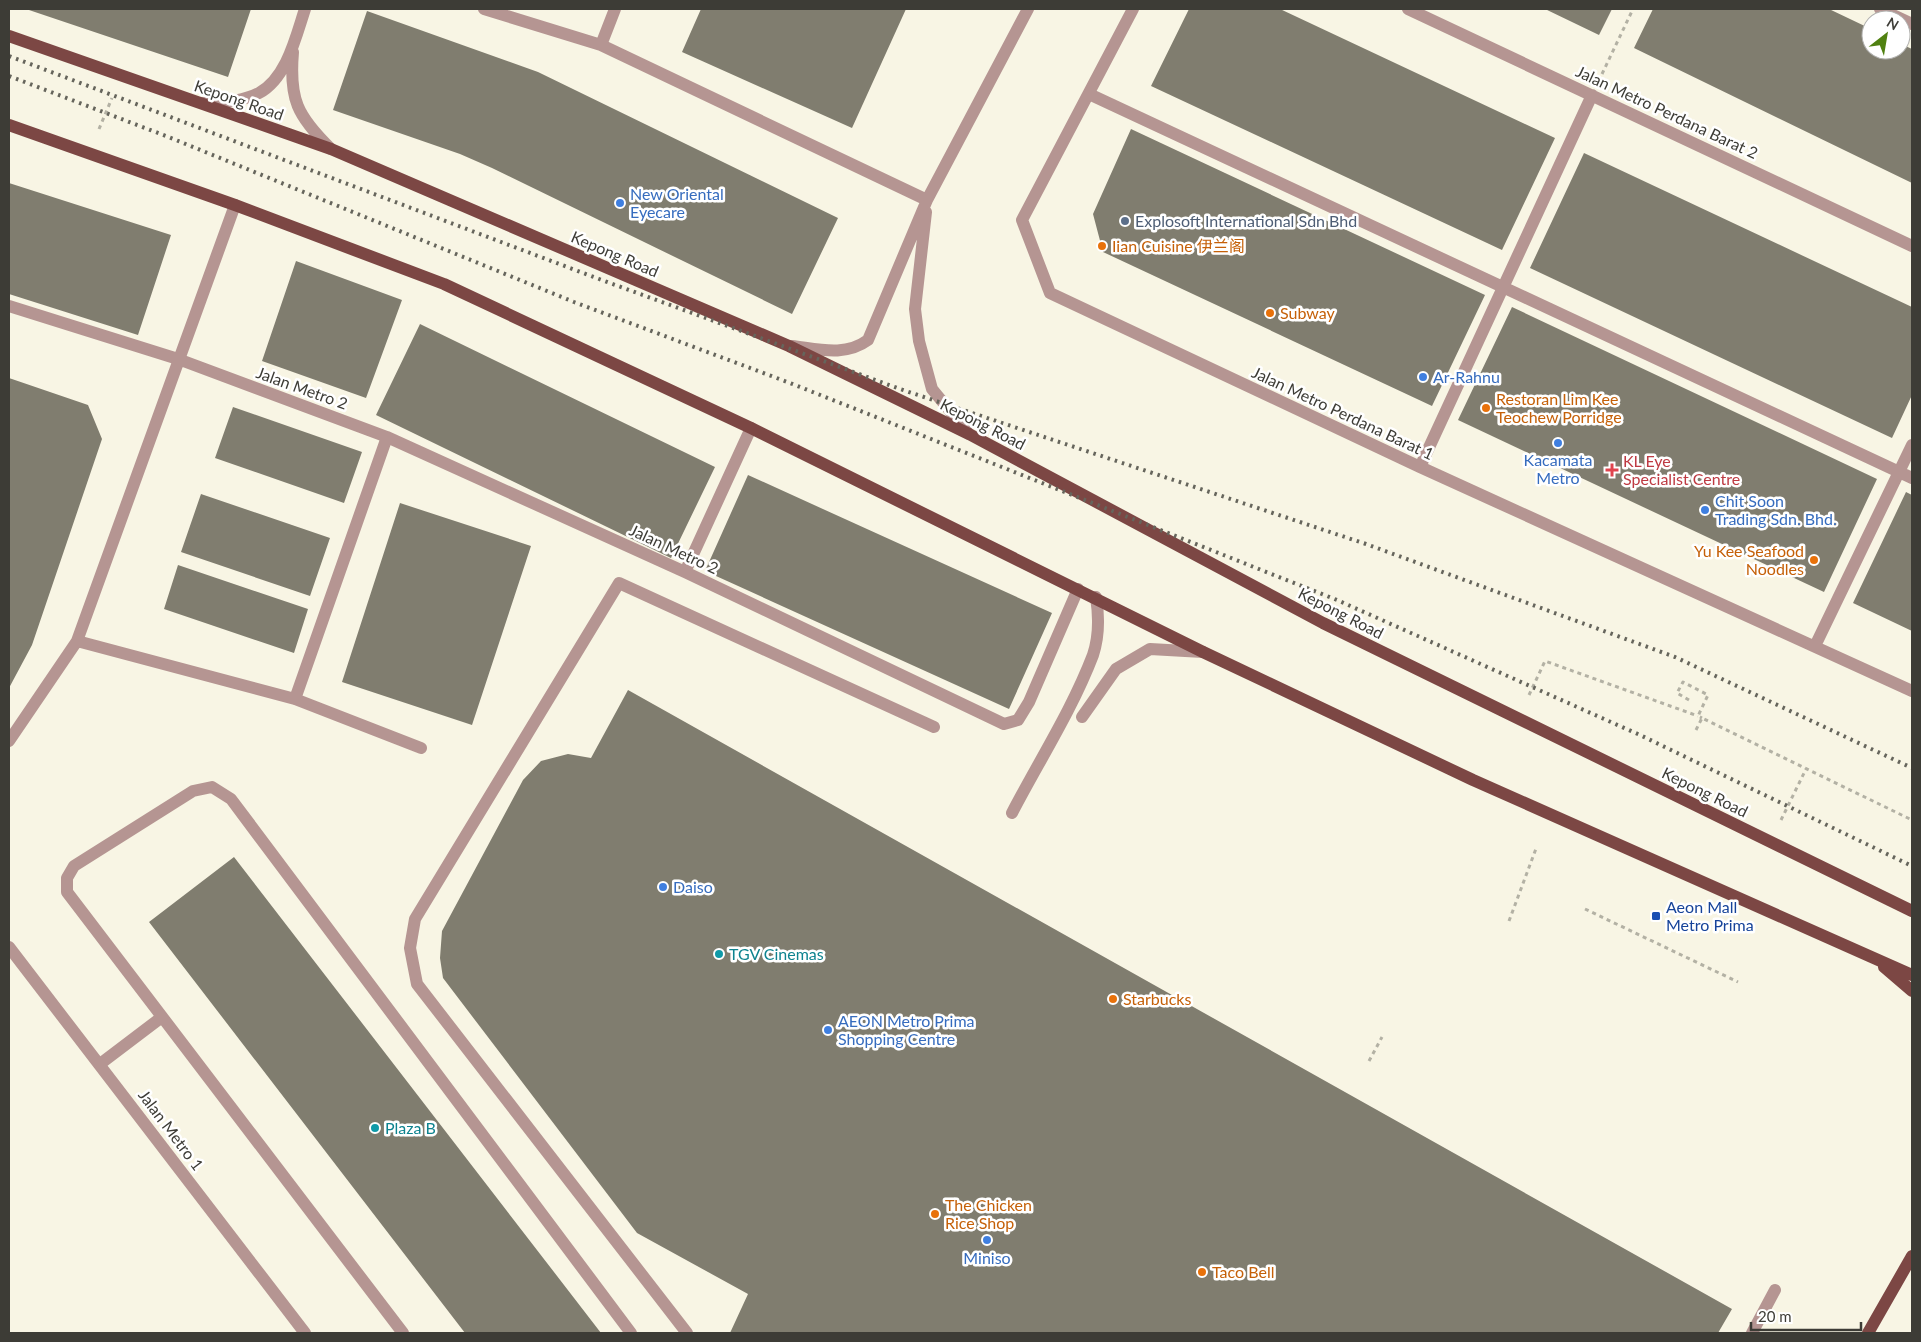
<svg xmlns="http://www.w3.org/2000/svg" width="1921" height="1342" font-family="Lato,'Noto Sans SC',sans-serif">
<style>
.building{fill:#807d6f}
.lines{fill:none;stroke-linecap:round;stroke-linejoin:round}
.path{stroke:#b3b1a4;stroke-width:3;stroke-dasharray:4 4;stroke-linecap:butt}
.minor{stroke:#b59592;stroke-width:12}
.major{stroke:#7c4744;stroke-width:12}
.rail{stroke:#66655c;stroke-width:4;stroke-dasharray:2.5 5;stroke-linecap:butt}
.shop-dot{fill:#3f7fe0;stroke:#fff;stroke-width:2}
.service-dot{fill:#5c6f8a;stroke:#fff;stroke-width:2}
.food-dot{fill:#e8710a;stroke:#fff;stroke-width:2}
.health-dot{fill:#e0444e;stroke:#fff;stroke-width:2}
.transit-dot{fill:#1a4fb4;stroke:#fff;stroke-width:2}
.culture-dot{fill:#0f9aa8;stroke:#fff;stroke-width:2}
.labels{text-anchor:middle;stroke-width:5;stroke-linejoin:round;paint-order:stroke}
.street-label{font-size:16px;fill:#3d3c36;stroke:#fff}
.shop-label{font-size:16px;fill:#366cbe;stroke:#fff;text-anchor:start}
.service-label{font-size:16px;fill:#4e5e75;stroke:#fff;text-anchor:start}
.food-label{font-size:16px;fill:#c56008;stroke:#fff;text-anchor:start}
.health-label{font-size:16px;fill:#be3a42;stroke:#fff;text-anchor:start}
.transit-label{font-size:16px;fill:#164399;stroke:#fff;text-anchor:start}
.culture-label{font-size:16px;fill:#0d838f;stroke:#fff;text-anchor:start}
</style>
<rect width="100%" height="100%" fill="#f8f5e4"/>
<path class="building" d="M 26,9 L 251,9 L 228,77 Z
M 701,9 L 906,9 L 852,128 L 682,52 Z
M 1189,9 L 1280,9 L 1555,138 L 1502,250 L 1151,86 Z
M 1545,9 L 1612,9 L 1599,35 Z
M 1653,9 L 1829,9 L 1871,29 L 1871,50 L 1901,50 L 1901,44 L 1912,49 L 1912,183 L 1634,48 Z
M 367,11 L 538,72 L 838,218 L 792,314 L 492,168 L 460,154 L 333,110 Z
M 1131,129 L 1485,295 L 1432,406 L 1103,252 L 1093,214 Z
M 1584,153 L 1912,307 L 1912,395 L 1892,438 L 1530,268 Z
M 9,183 L 171,235 L 138,335 L 9,294 Z
M 296,261 L 402,300 L 366,398 L 262,361 Z
M 1512,307 L 1877,479 L 1824,592 L 1458,420 Z
M 420,324 L 715,467 L 671,558 L 376,415 Z
M 9,378 L 88,405 L 102,439 L 32,645 L 9,688 Z
M 233,407 L 362,452 L 344,503 L 215,458 Z
M 748,475 L 1052,613 L 1009,709 L 705,571 Z
M 1906,492 L 1912,495 L 1912,631 L 1853,603 Z
M 201,494 L 330,538 L 310,596 L 181,552 Z
M 400,503 L 531,546 L 472,725 L 342,682 Z
M 178,565 L 308,609 L 294,653 L 164,609 Z
M 628,690 L 1732,1309 L 1718,1333 L 730,1333 L 748,1294 L 637,1233 L 443,978 L 440,958 L 442,931 L 523,780 L 541,761 L 568,754 L 591,758 Z
M 234,857 L 601,1333 L 465,1333 L 149,922 Z"/>
<g class="lines">
<path class="path" d="M 1602,74 L 1633,9
M 99,129 L 112,98
M 1529,695 L 1545,661 L 1698,716
M 1689,700 L 1677,693 L 1683,682 L 1708,695 L 1698,716 L 1702,718
M 1696,730 L 1702,718 L 1912,820
M 1781,820 L 1806,769
M 1585,909 L 1738,982
M 1509,921 L 1537,846
M 1369,1061 L 1382,1037"/>
<path class="minor" d="M 484,9 L 601,45 L 927,200
M 1133,9 L 1022,220 L 1050,293 L 1420,467 L 1912,691
M 1408,9 L 1912,246
M 1880,9 L 1912,24
M 601,45 L 615,9
M 293,52 C 289,99 297,116 331,149
M 1089,94 L 1912,478
M 202,103 C 221,102 242,102 259,93 C 287,78 296,36 305,9
M 926,212 L 915,309 L 919,341 L 932,389 L 969,434
M 9,306 L 178,359 L 387,437 L 685,572 L 1004,724 L 1018,720 L 1029,702 L 1078,589
M 792,346 C 818,349 845,357 868,340 L 927,200 L 1028,9
M 1420,467 L 1592,95
M 685,572 L 751,428
M 77,641 L 295,699 L 421,748
M 1815,646 L 1912,445
M 295,699 L 387,437
M 1082,717 L 1116,669 L 1150,649 L 1203,652
M 9,741 L 77,641 L 235,205
M 1012,813 C 1039,761 1072,710 1093,655 C 1099,637 1099,616 1096,597
M 9,947 L 305,1333
M 100,1064 L 162,1017
M 403,1333 L 67,892 L 67,878 L 74,866 L 193,791 L 212,787 L 231,799 L 631,1333
M 687,1333 L 417,984 L 410,948 L 415,919 L 619,583 L 934,727
M 1752,1333 L 1775,1290"/>
<path class="major" d="M 9,36 L 331,149 L 789,346 L 969,434 L 1323,623 L 1912,911
M 9,125 L 235,205 L 444,284 L 751,428 L 1203,652 L 1473,780 L 1912,975
M 1884,967 L 1912,991
M 1868,1333 L 1912,1256"/>
<path class="rail" d="M 9,56 L 599,279 L 900,389 L 1366,544 L 1675,657 L 1912,768
M 9,76 L 166,136 L 574,302 L 790,383 L 1337,600 L 1640,735 L 1912,866"/>
</g>
<g class="shop-dot">
<circle cx="620" cy="203" r="5"/>
<circle cx="1423" cy="377" r="5"/>
<circle cx="1558" cy="443" r="5"/>
<circle cx="1705" cy="510" r="5"/>
<circle cx="663" cy="887" r="5"/>
<circle cx="828" cy="1030" r="5"/>
<circle cx="987" cy="1240" r="5"/>
</g>
<circle class="service-dot" cx="1125" cy="221" r="5"/>
<g class="food-dot">
<circle cx="1102" cy="246" r="5"/>
<circle cx="1270" cy="313" r="5"/>
<circle cx="1486" cy="408" r="5"/>
<circle cx="1814" cy="560" r="5"/>
<circle cx="1113" cy="999" r="5"/>
<circle cx="935" cy="1214" r="5"/>
<circle cx="1202" cy="1272" r="5"/>
</g>
<path class="health-dot" d="M1609.5 462.5h5v5h5v5h-5v5h-5v-5h-5v-5h5z"/>
<rect class="transit-dot" x="1651" y="911" width="10" height="10" rx="2.5"/>
<g class="culture-dot">
<circle cx="719" cy="954" r="5"/>
<circle cx="375" cy="1128" r="5"/>
</g>
<g class="labels">
<g class="street-label">
<text transform="translate(239 100) rotate(19)" y="6">Kepong Road</text>
<text transform="translate(1667 112) rotate(25)" y="6">Jalan Metro Perdana Barat 2</text>
<text transform="translate(615 254) rotate(23)" y="6">Kepong Road</text>
<text transform="translate(302 388) rotate(20)" y="6">Jalan Metro 2</text>
<text transform="translate(1343 413) rotate(25)" y="6">Jalan Metro Perdana Barat 1</text>
<text transform="translate(983 424) rotate(27)" y="6">Kepong Road</text>
<text transform="translate(674 549) rotate(25)" y="6">Jalan Metro 2</text>
<text transform="translate(1341 613) rotate(27)" y="6">Kepong Road</text>
<text transform="translate(1705 792) rotate(26)" y="6">Kepong Road</text>
<text transform="translate(171 1130) rotate(53)" y="6">Jalan Metro 1</text>
</g>
<g class="shop-label">
<text x="630" y="200">New Oriental<tspan x="630" dy="18">Eyecare</tspan></text>
<text x="1433" y="383">Ar-Rahnu</text>
<text x="1558" y="466" text-anchor="middle">Kacamata<tspan x="1558" dy="18">Metro</tspan></text>
<text x="1715" y="507">Chit Soon<tspan x="1715" dy="18">Trading Sdn. Bhd.</tspan></text>
<text x="673" y="893">Daiso</text>
<text x="838" y="1027">AEON Metro Prima<tspan x="838" dy="18">Shopping Centre</tspan></text>
<text x="987" y="1264" text-anchor="middle">Miniso</text>
</g>
<g class="service-label">
<text x="1135" y="227">Explosoft International Sdn Bhd</text>
</g>
<g class="food-label">
<text x="1112" y="252">Iian Cuisine 伊兰阁</text>
<text x="1280" y="319">Subway</text>
<text x="1496" y="405">Restoran Lim Kee<tspan x="1496" dy="18">Teochew Porridge</tspan></text>
<text x="1804" y="557" text-anchor="end">Yu Kee Seafood<tspan x="1804" dy="18">Noodles</tspan></text>
<text x="1123" y="1005">Starbucks</text>
<text x="945" y="1211">The Chicken<tspan x="945" dy="18">Rice Shop</tspan></text>
<text x="1212" y="1278">Taco Bell</text>
</g>
<g class="health-label">
<text x="1623" y="467">KL Eye<tspan x="1623" dy="18">Specialist Centre</tspan></text>
</g>
<g class="transit-label">
<text x="1666" y="913">Aeon Mall<tspan x="1666" dy="18">Metro Prima</tspan></text>
</g>
<g class="culture-label">
<text x="729" y="960">TGV Cinemas</text>
<text x="385" y="1134">Plaza B</text>
</g>
</g>
<rect width="1921" height="1342" fill="none" stroke="#3d3c36" stroke-width="20"/>
<g transform="translate(1886 35) rotate(31)"><circle r="24" fill="#ffffff" stroke="#b1b1af"/>
<path d="M0-4L9 19L0 12L-9 19Z" fill="#508111"/>
<text y="-8" font-size="14" font-weight="bold" text-anchor="middle" fill="#3d3c36">N</text>
</g>
<path d="M1751 1322v8h110v-8" fill="none" stroke="#3d3c36" stroke-width="2.5"/>
<text x="1758" y="1322" font-size="15" fill="#3d3c36" stroke="#ffffff" stroke-width="4" paint-order="stroke">20 m</text>
</svg>
